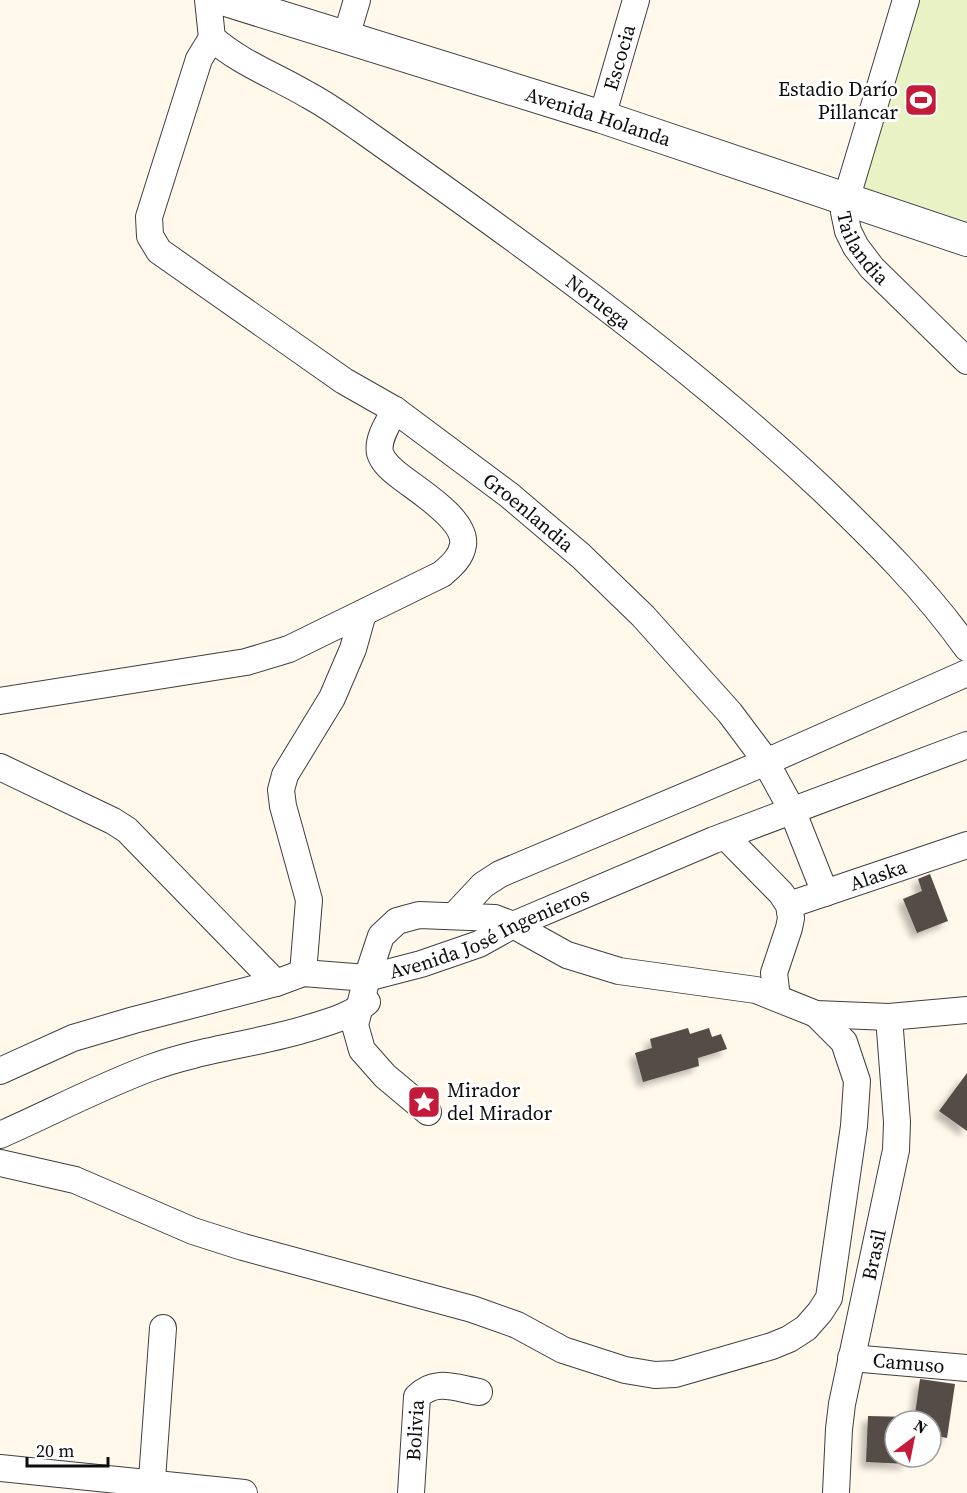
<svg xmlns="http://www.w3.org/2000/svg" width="967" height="1493" font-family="'Source Serif 4',serif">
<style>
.pitch{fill:#e9f2c4}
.building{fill:#554b47;filter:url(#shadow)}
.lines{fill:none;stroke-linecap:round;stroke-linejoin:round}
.minor-casing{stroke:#3f3f3f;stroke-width:28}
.tertiary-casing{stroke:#3f3f3f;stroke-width:34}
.minor{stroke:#fff;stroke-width:26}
.tertiary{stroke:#fff;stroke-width:32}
.labels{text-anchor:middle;stroke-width:6;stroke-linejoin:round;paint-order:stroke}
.street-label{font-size:20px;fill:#0c0c0c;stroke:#fff}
.poi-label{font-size:20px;fill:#0c0c0c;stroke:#fff;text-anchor:end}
</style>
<defs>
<filter id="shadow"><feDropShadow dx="-5.5" dy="5.5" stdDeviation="3" flood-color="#0004"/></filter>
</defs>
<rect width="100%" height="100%" fill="#fff8eb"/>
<path class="pitch" d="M 906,0 L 967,0 L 967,240 L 846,200 Z"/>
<path class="building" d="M 930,874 L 948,921 L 917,933 L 903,899 L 922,891 L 918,879 Z
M 688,1028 L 690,1034 L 709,1028 L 712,1037 L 721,1034 L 727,1049 L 698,1058 L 699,1066 L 643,1082 L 635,1053 L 652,1048 L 650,1039 Z
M 967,1073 L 967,1131 L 939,1111 Z
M 920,1379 L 955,1384 L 947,1438 L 931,1435 L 931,1421 L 914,1421 Z
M 868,1416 L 908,1417 L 908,1421 L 895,1421 L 895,1457 L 907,1457 L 907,1464 L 866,1462 Z"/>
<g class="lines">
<defs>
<g id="minor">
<path id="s1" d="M 208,0 L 212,38 C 240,63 276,76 308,95 C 327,105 345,118 362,130 C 519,241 682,357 822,489 C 874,539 926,590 967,648"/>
<path id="s2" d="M 906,0 L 846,200 L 844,212 L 848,231 L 856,247 L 872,268 L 967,361"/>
<path d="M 346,37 L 357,0"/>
<path id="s3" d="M 212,38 L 199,59 L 149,217 L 150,236 L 159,251 L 344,381 L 395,410 L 509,495 L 581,556 L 643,616 L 730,713 L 763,757 L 792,810 L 825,893"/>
<path id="s4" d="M 602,117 L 636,0"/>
<path d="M 0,701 L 246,662 L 289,649 L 442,574 C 451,566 461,558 463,545 C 467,520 419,491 401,477 C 393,471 383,463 380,453 C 377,438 389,422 395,410"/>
<path d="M 0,767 L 113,821 L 127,830 L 276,983"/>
<path d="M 725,836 L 781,893 L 789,905 L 791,918 L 789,928 L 774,973 L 777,998"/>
<path id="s5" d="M 789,905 L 967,845"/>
<path d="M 454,916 L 483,885 L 500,874 L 766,762 L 967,673"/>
<path d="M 303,973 L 309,900 L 283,806 L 281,790 L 285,775 L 332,698 L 353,649 L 363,613"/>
<path id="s6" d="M 0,1071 L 73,1038 L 134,1020 L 276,983 L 303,973 L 367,978 L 421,964 L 479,944 L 513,925 L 714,840 L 967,745"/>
<path d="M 428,1112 L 385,1076 L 362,1050 L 355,1025 L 367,978 L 381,936 L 397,921 L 419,915 L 495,918 L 513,925 L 567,955 L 619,971 L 756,990 L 816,1014 L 889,1017 L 967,1010"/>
<path d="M 0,1135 C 50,1113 99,1087 150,1068 C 201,1049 257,1044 309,1028 C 329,1022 351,1016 367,1002"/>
<path d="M 0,1163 L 75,1180 L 193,1231 L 243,1247 L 472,1309 L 517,1325 L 563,1350 L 625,1370 L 655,1375 L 675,1374 L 772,1346 L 789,1339 L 806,1328 L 820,1312 L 829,1298 L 854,1126 L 857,1081 L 844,1042 L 816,1014"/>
<path id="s7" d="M 851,1358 L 967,1368"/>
<path d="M 0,1468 L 244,1493"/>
<path d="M 151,1493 L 163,1328"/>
<path id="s8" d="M 411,1493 L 417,1397 C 435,1378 455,1388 479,1392"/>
<path id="s9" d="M 836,1493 L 839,1429 L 842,1404 L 896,1150 L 897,1122 L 889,1017"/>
</g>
<g id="tertiary">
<path id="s10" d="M 226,0 L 602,117 L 967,240"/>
</g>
</defs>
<use href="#minor" class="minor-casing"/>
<use href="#tertiary" class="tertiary-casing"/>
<use href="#minor" class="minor"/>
<use href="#tertiary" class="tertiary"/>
</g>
<defs>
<symbol id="stadium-square" viewBox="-11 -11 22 22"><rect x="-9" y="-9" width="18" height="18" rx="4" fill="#c51b3b" stroke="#fff"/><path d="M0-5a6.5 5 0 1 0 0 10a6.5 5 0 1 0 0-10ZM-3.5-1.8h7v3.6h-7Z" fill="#fff"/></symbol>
<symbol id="sight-square" viewBox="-11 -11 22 22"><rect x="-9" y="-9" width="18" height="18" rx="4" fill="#c51b3b" stroke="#fff"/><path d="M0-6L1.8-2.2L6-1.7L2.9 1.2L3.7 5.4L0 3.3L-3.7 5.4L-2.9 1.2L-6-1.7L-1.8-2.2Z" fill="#fff"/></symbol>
</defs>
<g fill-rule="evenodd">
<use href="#stadium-square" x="902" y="81" width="38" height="38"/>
<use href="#sight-square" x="405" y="1083" width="38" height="38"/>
</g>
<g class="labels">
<g class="street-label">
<text dy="7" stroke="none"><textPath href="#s4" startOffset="62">Escocia</textPath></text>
<text dy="7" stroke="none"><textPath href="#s10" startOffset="390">Avenida Holanda</textPath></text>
<text dy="7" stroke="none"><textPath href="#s2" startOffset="262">Tailandia</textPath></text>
<text dy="7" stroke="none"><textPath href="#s1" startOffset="507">Noruega</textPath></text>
<text dy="7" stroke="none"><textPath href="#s3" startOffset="680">Groenlandia</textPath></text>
<text dy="7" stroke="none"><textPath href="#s5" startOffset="94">Alaska</textPath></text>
<text dy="7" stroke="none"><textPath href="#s6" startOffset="514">Avenida José Ingenieros</textPath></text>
<text dy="7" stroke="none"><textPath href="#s9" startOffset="242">Brasil</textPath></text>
<text dy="7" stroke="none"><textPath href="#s7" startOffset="58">Camuso</textPath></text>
<text dy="7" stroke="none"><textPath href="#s8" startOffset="63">Bolivia</textPath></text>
</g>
<g class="poi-label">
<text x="898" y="96">Estadio Darío<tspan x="898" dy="23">Pillancar</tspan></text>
<text x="447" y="1097" text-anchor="start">Mirador<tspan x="447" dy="23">del Mirador</tspan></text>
</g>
</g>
<g transform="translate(913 1439) rotate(32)"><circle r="28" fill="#ffffff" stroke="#9e9e9e" stroke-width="1.5"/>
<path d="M0-4.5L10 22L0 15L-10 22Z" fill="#c51b3b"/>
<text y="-9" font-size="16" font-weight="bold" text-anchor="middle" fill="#0c0c0c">N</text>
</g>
<path d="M27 1457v9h81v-9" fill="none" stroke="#0c0c0c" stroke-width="3"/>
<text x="36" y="1457" font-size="18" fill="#0c0c0c" stroke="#ffffff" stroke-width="4.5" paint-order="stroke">20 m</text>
</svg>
